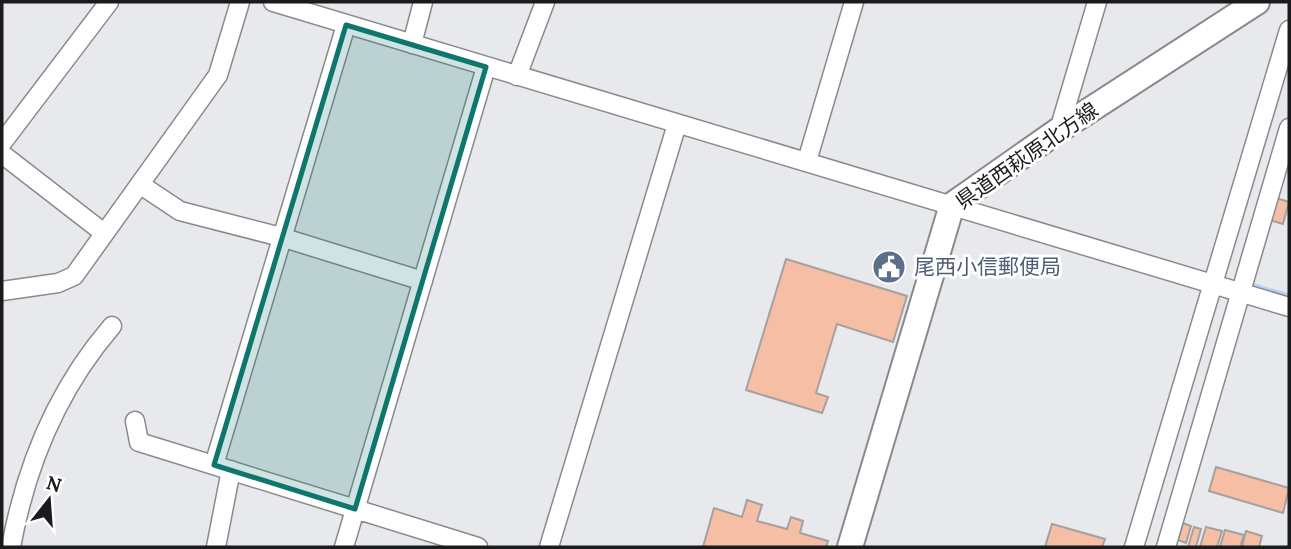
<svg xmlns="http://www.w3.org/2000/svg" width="1291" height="549" font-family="Lora,'Noto Sans JP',serif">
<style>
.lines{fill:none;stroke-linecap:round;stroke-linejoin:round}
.stream{stroke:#b6d0ff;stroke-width:5}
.building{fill:#f5bea5;stroke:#a4a19f;stroke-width:2}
.street-casing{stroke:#898a8d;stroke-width:21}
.secondary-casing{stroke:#898a8d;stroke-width:28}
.street{stroke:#fff;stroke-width:18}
.secondary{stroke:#fff;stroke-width:24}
.marked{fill:#0f766e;fill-opacity:0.2;stroke:#0f766e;stroke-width:5;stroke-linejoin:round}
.labels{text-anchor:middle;stroke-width:6;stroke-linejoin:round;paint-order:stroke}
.street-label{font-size:21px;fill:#1a1b1c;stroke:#fff}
.service-label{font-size:21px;fill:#4e5e75;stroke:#fff;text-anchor:start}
</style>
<rect width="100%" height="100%" fill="#e8e9ec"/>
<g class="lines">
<path class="stream" d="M 1251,285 L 1289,296"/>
</g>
<path class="building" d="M 1276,198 L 1289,202 L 1283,224 L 1269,220 Z
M 786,259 L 907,296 L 893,342 L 837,324 L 816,393 L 828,397 L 822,413 L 746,390 Z
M 1216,467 L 1289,488 L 1283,513 L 1209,491 Z
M 747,500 L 762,505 L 757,521 L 787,529 L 791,517 L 803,521 L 800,533 L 828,541 L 826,547 L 703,547 L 714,508 L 742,517 Z
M 1183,523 L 1191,526 L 1186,543 L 1178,540 Z
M 1052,524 L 1105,539 L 1102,547 L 1045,547 Z
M 1194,527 L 1201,529 L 1196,547 L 1188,547 Z
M 1206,527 L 1222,531 L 1217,547 L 1200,547 Z
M 1225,530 L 1244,535 L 1240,547 L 1220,547 Z
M 1246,531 L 1262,536 L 1259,547 L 1242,547 Z"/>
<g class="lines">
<defs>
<path id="street" d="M 273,2 L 1289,307
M 412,44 L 423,2
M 517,76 L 545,2
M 1059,130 L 1097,2
M 2,143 L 109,2
M 2,154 L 104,233
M 807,161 L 854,2
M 141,185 L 180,211 L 281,237 L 423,281
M 2,291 L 58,283 L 74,276 L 218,75 L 240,2
M 135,421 L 139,442 L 478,547
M 214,465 L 346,25
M 11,547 C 26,465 57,390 112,326
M 216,547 L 231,470
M 344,547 L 486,67
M 549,547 L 677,124
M 1134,547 L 1289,30
M 1166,547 L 1289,128"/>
<path id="secondary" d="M 850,547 L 952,205 L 1059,130 L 1257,2"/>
</defs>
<use href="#street" class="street-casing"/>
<use href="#secondary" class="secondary-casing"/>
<use href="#street" class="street"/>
<use href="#secondary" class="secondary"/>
</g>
<path class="marked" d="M 346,25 L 486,67 L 355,509 L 214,465 Z"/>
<defs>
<symbol id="civic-disc" viewBox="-11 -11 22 22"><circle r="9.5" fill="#5c6f8a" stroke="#fff"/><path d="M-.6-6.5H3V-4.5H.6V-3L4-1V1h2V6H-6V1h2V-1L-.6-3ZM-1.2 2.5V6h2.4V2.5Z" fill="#fff"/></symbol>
</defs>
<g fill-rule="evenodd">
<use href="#civic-disc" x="870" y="248" width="38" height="38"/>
</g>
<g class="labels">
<g class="street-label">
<text transform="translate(1027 156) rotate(-35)" y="7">県道西萩原北方線</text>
</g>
<g class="service-label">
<text x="914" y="274">尾西小信郵便局</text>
</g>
</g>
<rect width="1291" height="549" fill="none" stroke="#1a1b1c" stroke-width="7"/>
<g transform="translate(49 500) rotate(17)" stroke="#ffffff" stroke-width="5" paint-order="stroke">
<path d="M0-5L12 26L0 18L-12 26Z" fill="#1a1b1c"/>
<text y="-10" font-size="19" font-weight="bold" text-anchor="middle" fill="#1a1b1c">N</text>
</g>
</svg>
